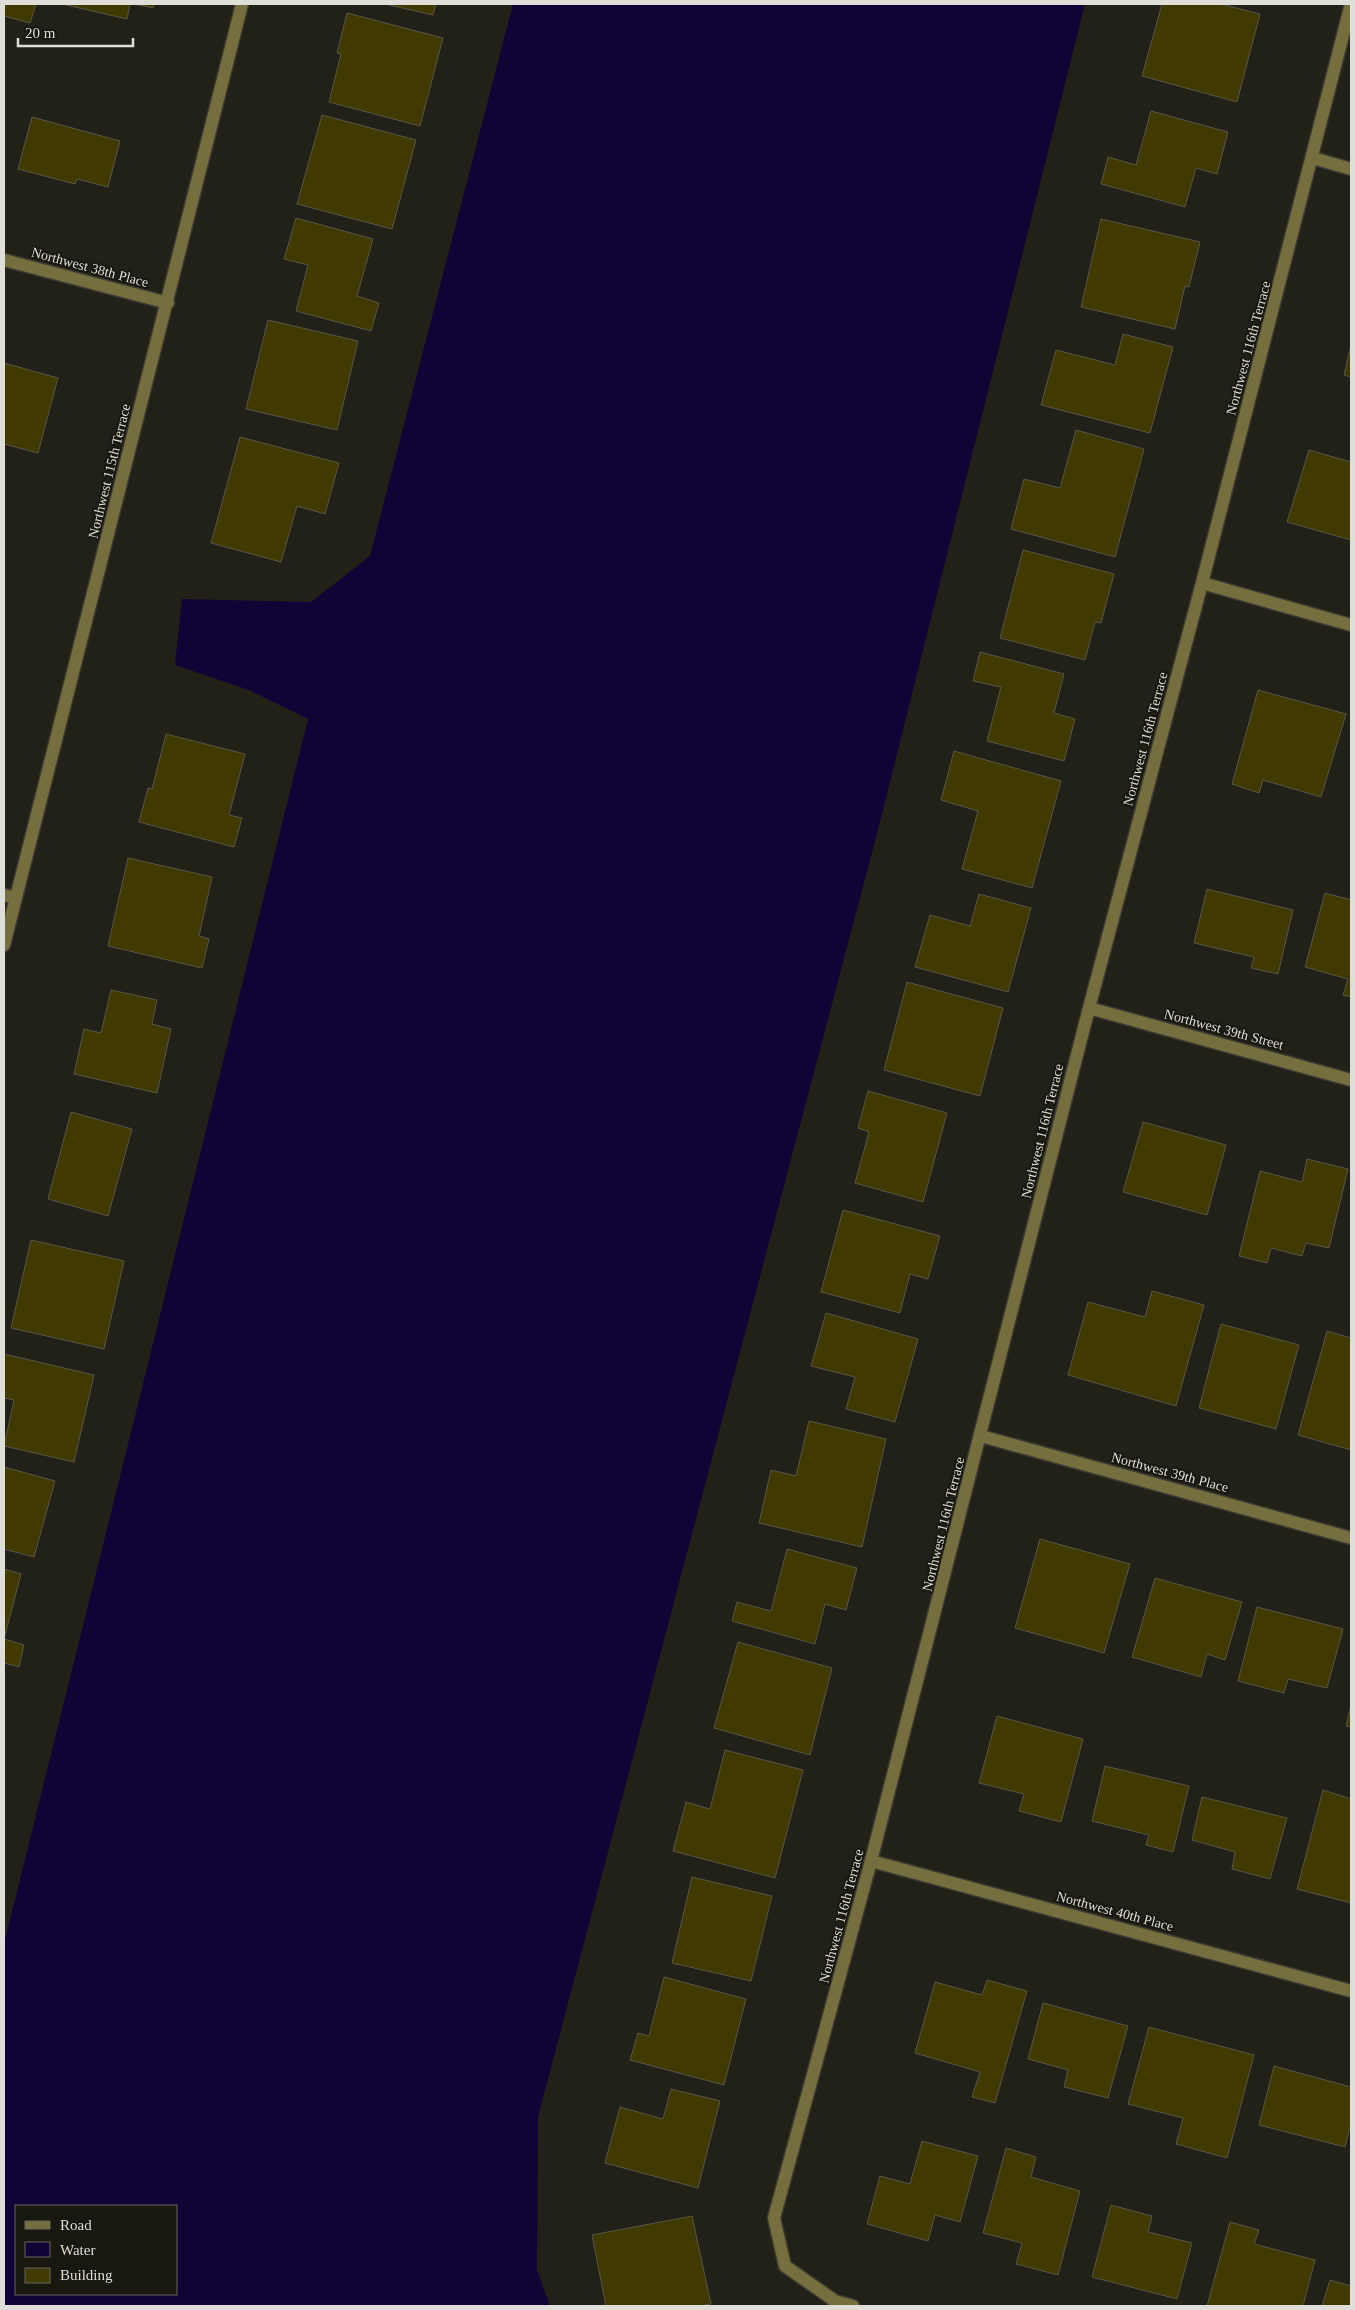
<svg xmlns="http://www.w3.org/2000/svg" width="1355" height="2310" font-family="Georgia,serif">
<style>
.water{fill:#120336;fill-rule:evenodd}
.building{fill:#413a00;stroke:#57564a}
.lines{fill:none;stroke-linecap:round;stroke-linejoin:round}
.minor-casing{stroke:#3c3b32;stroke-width:15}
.minor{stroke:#756f3f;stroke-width:12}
.labels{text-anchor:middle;stroke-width:4;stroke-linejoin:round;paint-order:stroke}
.street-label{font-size:14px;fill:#dfded8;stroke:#19180e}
</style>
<rect width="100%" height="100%" fill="#222117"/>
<path class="water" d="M 513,4 L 1085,4 L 879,826 L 538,2117 L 537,2270 L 550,2306 L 4,2306 L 4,1944 L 308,719 L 249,690 L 175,665 L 182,599 L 311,602 L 370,556 ZM 16,2206 L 176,2206 L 176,2294 L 16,2294 Z"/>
<path class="building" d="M 5,4 L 36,4 L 30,23 L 4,16 Z
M 62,4 L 130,4 L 127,19 Z
M 134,4 L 154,4 L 153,8 Z
M 385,4 L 436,4 L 433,15 Z
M 1162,4 L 1221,4 L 1260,14 L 1237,102 L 1142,76 Z
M 347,13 L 443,38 L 420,126 L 329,102 L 341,54 L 337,53 Z
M 1151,111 L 1228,132 L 1217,174 L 1196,168 L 1185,207 L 1101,184 L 1108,157 L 1136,165 Z
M 322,115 L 416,140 L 392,229 L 297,204 Z
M 32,117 L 120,141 L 108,187 L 77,179 L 75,184 L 18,169 Z
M 296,218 L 373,239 L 357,296 L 379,303 L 371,331 L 296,311 L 308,265 L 284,259 Z
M 1101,219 L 1200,242 L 1189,287 L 1185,286 L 1175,329 L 1081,307 Z
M 268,320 L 358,341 L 337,430 L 246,409 Z
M 1123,334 L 1173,347 L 1150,433 L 1041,405 L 1056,350 L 1115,365 Z
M 1351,345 L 1351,377 L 1344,375 Z
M 4,363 L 58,378 L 38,453 L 4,444 Z
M 1076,430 L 1144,449 L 1115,557 L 1011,529 L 1024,479 L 1060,488 Z
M 240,437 L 339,463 L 325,514 L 297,506 L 281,562 L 211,543 Z
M 1309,450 L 1351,462 L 1351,540 L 1287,522 Z
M 1023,550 L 1114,574 L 1101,623 L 1095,622 L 1085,660 L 1000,638 Z
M 980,652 L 1064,674 L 1054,713 L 1075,719 L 1064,761 L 987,741 L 1001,687 L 973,681 Z
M 1258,690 L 1346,714 L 1321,797 L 1263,780 L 1259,793 L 1232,784 Z
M 166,734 L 245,754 L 229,815 L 242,818 L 234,847 L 139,822 L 148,788 L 152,789 Z
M 954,751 L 1061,781 L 1032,888 L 962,869 L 978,811 L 941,800 Z
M 128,858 L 212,877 L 199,936 L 209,939 L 202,968 L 108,946 Z
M 1207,889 L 1293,910 L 1278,974 L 1251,968 L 1254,957 L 1194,943 Z
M 1325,893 L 1351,900 L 1351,997 L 1343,995 L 1348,979 L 1305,967 Z
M 979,894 L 1031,908 L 1008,992 L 915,967 L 930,915 L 970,926 Z
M 907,982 L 1003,1008 L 980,1096 L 884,1070 Z
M 111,990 L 157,1000 L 152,1024 L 171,1029 L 157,1093 L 74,1074 L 84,1029 L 101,1033 Z
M 868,1091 L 947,1113 L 923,1202 L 855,1183 L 869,1132 L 858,1128 Z
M 71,1112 L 132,1129 L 108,1216 L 48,1199 Z
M 1143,1122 L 1226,1145 L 1207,1215 L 1123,1192 Z
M 1307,1159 L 1348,1169 L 1329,1248 L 1306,1243 L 1302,1256 L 1271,1248 L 1267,1263 L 1239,1256 L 1260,1171 L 1302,1182 Z
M 843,1210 L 940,1236 L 928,1279 L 910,1274 L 900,1313 L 821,1292 Z
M 31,1240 L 124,1261 L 104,1349 L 11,1328 Z
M 1152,1291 L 1204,1305 L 1176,1406 L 1068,1375 L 1088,1302 L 1145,1317 Z
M 826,1313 L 918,1339 L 895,1422 L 846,1409 L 855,1377 L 811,1366 Z
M 1221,1324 L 1299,1345 L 1276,1429 L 1199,1408 Z
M 1327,1331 L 1351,1338 L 1351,1450 L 1298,1435 Z
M 4,1354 L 94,1375 L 74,1462 L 4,1446 L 14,1400 L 4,1398 Z
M 809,1421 L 886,1439 L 862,1547 L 759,1523 L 771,1470 L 796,1476 Z
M 4,1467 L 55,1481 L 34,1557 L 4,1549 Z
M 1040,1539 L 1130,1564 L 1104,1653 L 1015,1628 Z
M 787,1549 L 857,1568 L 846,1610 L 825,1604 L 815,1644 L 732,1621 L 737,1602 L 771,1611 Z
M 4,1569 L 21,1574 L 4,1639 L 24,1645 L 19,1667 L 4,1663 Z
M 1155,1578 L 1242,1602 L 1225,1660 L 1207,1654 L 1201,1677 L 1132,1657 Z
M 1257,1607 L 1343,1629 L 1327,1688 L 1288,1679 L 1284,1693 L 1238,1681 Z
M 738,1642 L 832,1668 L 810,1755 L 714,1728 Z
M 1351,1705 L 1351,1727 L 1346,1726 Z
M 997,1716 L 1083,1739 L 1061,1822 L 1019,1811 L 1024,1794 L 979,1783 Z
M 725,1750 L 803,1770 L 775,1878 L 673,1851 L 686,1802 L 710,1809 Z
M 1105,1766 L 1189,1786 L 1173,1852 L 1146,1845 L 1149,1835 L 1092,1821 Z
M 1323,1790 L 1351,1799 L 1351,1903 L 1297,1889 Z
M 1202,1797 L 1287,1818 L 1270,1879 L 1232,1869 L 1235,1852 L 1192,1840 Z
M 692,1877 L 772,1896 L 751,1981 L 672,1963 Z
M 664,1977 L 746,1999 L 724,2085 L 630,2060 L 638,2033 L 649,2036 Z
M 987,1980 L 1027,1991 L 995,2103 L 972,2097 L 980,2072 L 915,2053 L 935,1982 L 982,1995 Z
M 1043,2003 L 1128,2026 L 1108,2098 L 1064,2087 L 1068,2070 L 1028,2059 Z
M 1149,2027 L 1254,2055 L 1227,2158 L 1176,2144 L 1183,2118 L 1128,2104 Z
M 1274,2066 L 1351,2087 L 1351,2123 L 1345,2147 L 1259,2125 Z
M 671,2089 L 720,2101 L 698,2188 L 605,2163 L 620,2107 L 663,2119 Z
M 922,2141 L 978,2156 L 960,2222 L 935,2215 L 928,2241 L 867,2224 L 880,2176 L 910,2184 Z
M 1006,2148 L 1036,2157 L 1031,2177 L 1080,2191 L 1058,2275 L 1016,2264 L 1022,2243 L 983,2233 Z
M 1111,2205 L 1152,2216 L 1148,2232 L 1192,2243 L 1177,2299 L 1092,2277 Z
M 692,2216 L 711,2304 L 699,2306 L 606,2306 L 592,2235 Z
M 1230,2222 L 1259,2230 L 1254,2244 L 1315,2260 L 1303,2306 L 1207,2306 Z
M 1330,2280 L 1351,2286 L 1351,2306 L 1322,2306 Z"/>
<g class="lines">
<defs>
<path id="minor" d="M 1313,158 L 1351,169
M 4,260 L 168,303
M 1202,583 L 1351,625
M 4,895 L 16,898
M 4,945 L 242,4
M 1089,1008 L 1351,1080
M 981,1436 L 1351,1538
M 871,1861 L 1351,1991
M 853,2306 L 835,2301 L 785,2266 L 774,2218 L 871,1861 L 1089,1008 L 1202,583 L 1351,4"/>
</defs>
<use href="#minor" class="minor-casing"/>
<use href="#minor" class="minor"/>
</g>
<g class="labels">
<g class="street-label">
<text transform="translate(90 267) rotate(15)" y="5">Northwest 38th Place</text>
<text transform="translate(1248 348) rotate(-75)" y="5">Northwest 116th Terrace</text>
<text transform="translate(109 471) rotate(-76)" y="5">Northwest 115th Terrace</text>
<text transform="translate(1145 739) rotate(-75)" y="5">Northwest 116th Terrace</text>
<text transform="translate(1224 1029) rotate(15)" y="5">Northwest 39th Street</text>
<text transform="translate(1042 1131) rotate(-76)" y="5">Northwest 116th Terrace</text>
<text transform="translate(1170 1472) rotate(15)" y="5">Northwest 39th Place</text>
<text transform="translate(943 1524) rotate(-76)" y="5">Northwest 116th Terrace</text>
<text transform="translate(1115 1911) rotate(15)" y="5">Northwest 40th Place</text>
<text transform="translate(841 1916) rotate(-75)" y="5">Northwest 116th Terrace</text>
</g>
</g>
<rect width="1355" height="2310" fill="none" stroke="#dfded8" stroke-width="10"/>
<rect x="15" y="2205" width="162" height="90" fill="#19180e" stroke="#68675f"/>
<rect x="25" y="2221" width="25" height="8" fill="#756f3f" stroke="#68675f"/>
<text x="60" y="2230" font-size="15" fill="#dfded8">Road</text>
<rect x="25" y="2242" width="25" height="15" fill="#120336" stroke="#68675f"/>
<text x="60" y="2255" font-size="15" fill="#dfded8">Water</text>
<rect x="25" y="2268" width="25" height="15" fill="#413a00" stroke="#68675f"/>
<text x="60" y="2280" font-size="15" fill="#dfded8">Building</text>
<path d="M18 38v8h115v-8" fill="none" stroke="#dfded8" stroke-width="2.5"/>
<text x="25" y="38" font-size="15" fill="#dfded8" stroke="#19180e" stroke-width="4" paint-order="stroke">20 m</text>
</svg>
